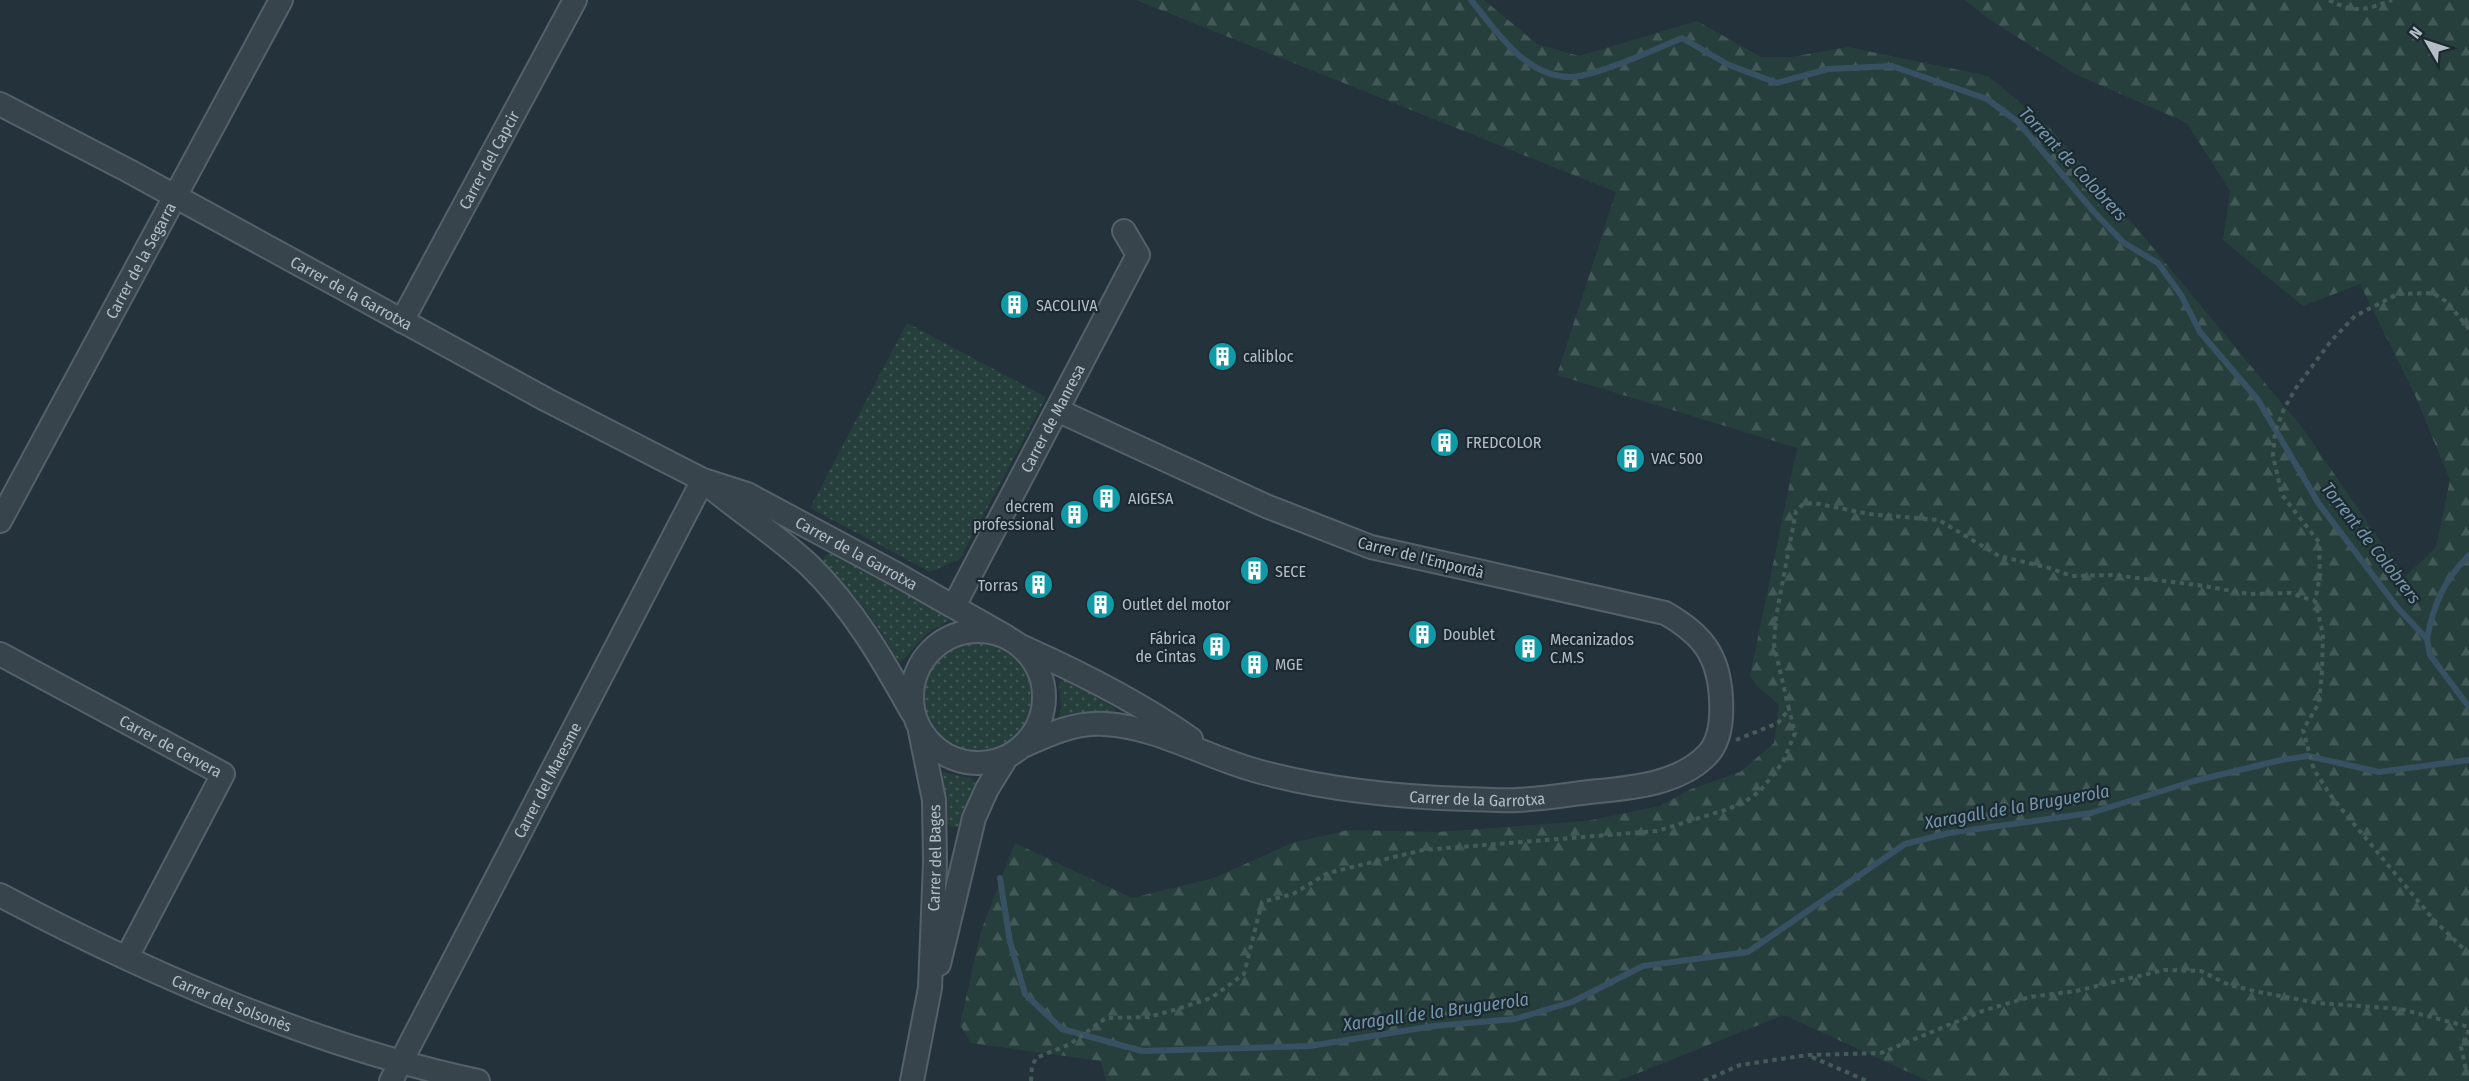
<svg xmlns="http://www.w3.org/2000/svg" width="2469" height="1081" font-family="'Fira Sans Condensed',sans-serif">
<style>
.grass{fill:url(#grass-dots)}
.forest{fill:url(#forest-firs)}
.lines{fill:none;stroke-linecap:round;stroke-linejoin:round}
.stream{stroke:#385162;stroke-width:6}
.minor-casing{stroke:#55616a;stroke-width:26}
.path{stroke:#455b59;stroke-width:4;stroke-dasharray:4.5 4.5;stroke-linecap:butt}
.minor{stroke:#37444c;stroke-width:22}
.labels{text-anchor:middle;stroke-width:4.5;stroke-linejoin:round;paint-order:stroke}
.street-label{font-size:16px;fill:#b3bec7;stroke:#1c2931}
.poi-label{font-size:16px;fill:#b3bec7;stroke:#1c2931;text-anchor:start}
.water-label{font-size:18px;font-style:italic;fill:#7496aa;stroke:#1c2931}
</style>
<defs>
<pattern id="grass-dots" width="8" height="8" patternUnits="userSpaceOnUse" patternTransform="scale(1.5)"><rect width="8" height="8" fill="#263f3c"/><path d="M2 2h.1M6 6h.1" fill="none" stroke="#435957" stroke-width="1.8" stroke-linecap="round"/></pattern>
<pattern id="forest-firs" width="22" height="20" patternUnits="userSpaceOnUse" patternTransform="scale(1.5)"><rect width="22" height="20" fill="#263f3c"/><path d="M5 1l3.5 6h-7zM16 11l3.5 6h-7z" fill="#435957"/></pattern>
</defs>
<rect width="100%" height="100%" fill="#24323b"/>
<path class="grass" d="M 907,323 L 1046,397 L 960,559 L 930,572 L 810,508 Z
M 827,554 L 835,554 L 944,614 L 948,620 C 942,627 935,627 928,633 C 918,642 910,653 901,662 L 896,658 C 878,623 853,591 824,564 L 823,559 Z
M919 695a59 59 0 1 1 118 0a59 59 0 1 1-118 0Z
M 1065,679 L 1115,708 L 1116,714 L 1066,719 L 1059,717 L 1061,708 L 1059,682 Z
M 943,772 L 973,779 L 976,786 L 958,827 L 951,827 L 946,823 L 940,778 Z"/>
<path class="forest" d="M 1136,0 L 1484,0 L 1537,44 L 1579,56 L 1697,21 L 1761,57 L 1791,57 L 1848,47 L 1988,76 L 2049,127 L 2134,225 L 2304,430 L 2405,577 L 2436,547 L 2450,480 L 2415,395 L 2360,284 L 2303,306 L 2223,240 L 2230,191 L 2187,123 L 2075,74 L 1986,17 L 1965,0 L 2469,0 L 2469,1081 L 1928,1081 L 1784,1015 L 1618,1081 L 1106,1081 L 1101,1061 L 971,1043 L 960,1025 L 981,931 L 1015,843 L 1132,898 L 1214,878 L 1292,843 L 1348,830 L 1437,832 L 1587,821 L 1660,806 L 1691,789 L 1740,772 L 1774,743 L 1779,705 L 1757,686 L 1750,676 L 1797,448 L 1557,375 L 1616,192 Z"/>
<g class="lines">
<path class="stream" d="M 1471,0 C 1496,31 1525,76 1569,77 C 1592,78 1658,48 1682,38 L 1729,65 L 1777,83 L 1828,69 L 1892,66 L 1987,99 L 2018,122 L 2094,212 L 2124,243 L 2158,263 L 2181,295 L 2200,332 L 2258,400 L 2319,504 L 2397,607 L 2427,639 L 2430,655 L 2469,707
M 2427,639 C 2434,603 2443,582 2469,555
M 1000,878 L 1010,942 L 1025,994 L 1062,1029 L 1142,1051 L 1310,1046 L 1434,1026 L 1515,1019 L 1572,1002 L 1643,966 L 1748,952 L 1905,844 L 1949,833 L 2091,813 L 2194,781 L 2281,760 L 2308,756 L 2379,772 L 2469,760"/>
<defs>
<g id="minor">
<path id="s1" d="M 0,104 L 129,171 L 547,400 L 703,480 L 747,494 L 898,575 L 1005,636"/>
<path id="s2" d="M 402,321 L 575,0"/>
<path d="M 713,489 C 745,515 780,538 810,566 C 853,608 883,660 912,712"/>
<path id="s3" d="M 0,521 L 281,0"/>
<path id="s4" d="M 954,606 L 1138,255 L 1124,231"/>
<circle cx="978" cy="697" r="66"/>
<path d="M 1023,647 C 1081,673 1139,702 1191,739"/>
<path id="s5" d="M 0,654 L 223,774 L 127,957"/>
<path id="s6" d="M 1023,746 C 1049,734 1076,722 1105,724 C 1159,727 1209,759 1261,772 C 1328,790 1398,797 1467,799 C 1483,799 1500,801 1517,800 C 1541,799 1565,795 1589,792 C 1629,788 1678,785 1707,755 C 1721,741 1722,716 1721,699 C 1719,655 1702,634 1665,613 L 1371,547 L 1266,506 L 1057,410"/>
<path id="s7" d="M 0,895 C 147,973 314,1046 478,1081"/>
<path d="M 939,964 L 974,818 L 987,789 L 1006,758"/>
<path id="s8" d="M 391,1081 L 703,480"/>
<path id="s9" d="M 912,1081 L 930,988 L 935,863 L 934,800 L 920,731"/>
</g>
</defs>
<use href="#minor" class="minor-casing"/>
<path class="path" d="M 2329,0 C 2355,14 2366,10 2392,0
M 2469,329 L 2447,302 L 2433,293 L 2398,294 L 2355,316 L 2331,341 L 2296,388 L 2284,409 L 2275,432 L 2273,456 L 2282,495 L 2319,542 L 2320,576 L 2315,601 L 2323,634 L 2322,672 L 2319,703 L 2303,730 L 2314,770 L 2334,800 L 2433,919 L 2469,954
M 1736,740 L 1778,723 L 1789,709 L 1774,645 L 1776,617 L 1796,511 L 1803,504 L 1814,503 L 1869,514 L 1939,520 L 1999,556 L 2049,568 L 2072,576 L 2112,575 L 2198,585 L 2249,594 L 2290,593 L 2315,601
M 2469,1030 L 2461,1047 L 2466,1070 L 2469,1071
M 1812,1057 L 1867,1081
M 1031,1081 L 1032,1066 L 1036,1058 L 1070,1044 L 1106,1018 L 1149,1017 L 1174,1010 L 1211,998 L 1244,974 L 1262,902 L 1293,894 L 1328,873 L 1423,850 L 1657,831 L 1725,810 L 1743,803 L 1760,791 L 1783,762 L 1795,733 L 1789,709
M 1704,1081 L 1740,1065 L 1808,1055 L 1881,1053 L 1985,1010 L 2030,997 L 2076,991 L 2164,970 L 2201,971 L 2229,985 L 2259,992 L 2318,1003 L 2401,1009 L 2469,1027"/>
<use href="#minor" class="minor"/>
</g>
<defs>
<symbol id="building-disc" viewBox="-11 -11 22 22"><circle r="9.5" fill="#0f9aa8" stroke="#1c2931"/><path d="M-4-6H4V6H1V3H-1V6H-4ZM-2.5-4.3h1.7v1.8h-1.7ZM.8-4.3h1.7v1.8H.8ZM-2.5-1h1.7V.8h-1.7ZM.8-1h1.7V.8H.8Z" fill="#fff"/></symbol>
</defs>
<g fill-rule="evenodd">
<use href="#building-disc" x="998" y="288" width="33" height="33"/>
<use href="#building-disc" x="1206" y="340" width="33" height="33"/>
<use href="#building-disc" x="1428" y="426" width="33" height="33"/>
<use href="#building-disc" x="1614" y="442" width="33" height="33"/>
<use href="#building-disc" x="1090" y="482" width="33" height="33"/>
<use href="#building-disc" x="1058" y="498" width="33" height="33"/>
<use href="#building-disc" x="1238" y="554" width="33" height="33"/>
<use href="#building-disc" x="1022" y="568" width="33" height="33"/>
<use href="#building-disc" x="1084" y="588" width="33" height="33"/>
<use href="#building-disc" x="1406" y="618" width="33" height="33"/>
<use href="#building-disc" x="1200" y="630" width="33" height="33"/>
<use href="#building-disc" x="1512" y="632" width="33" height="33"/>
<use href="#building-disc" x="1238" y="648" width="33" height="33"/>
</g>
<g class="labels">
<g class="street-label">
<text dy="6" stroke="none"><textPath href="#s2" startOffset="183">Carrer del Capcir</textPath></text>
<text dy="6" stroke="none"><textPath href="#s3" startOffset="296">Carrer de la Segarra</textPath></text>
<text dy="6" stroke="none"><textPath href="#s1" startOffset="399">Carrer de la Garrotxa</textPath></text>
<text dy="6" stroke="none"><textPath href="#s4" startOffset="212">Carrer de Manresa</textPath></text>
<text dy="6" stroke="none"><textPath href="#s1" startOffset="968">Carrer de la Garrotxa</textPath></text>
<text transform="translate(1421 557) rotate(14)" y="6">Carrer de l'Empordà</text>
<text dy="6" stroke="none"><textPath href="#s5" startOffset="194">Carrer de Cervera</textPath></text>
<text dy="6" stroke="none"><textPath href="#s8" startOffset="339">Carrer del Maresme</textPath></text>
<text dy="6" stroke="none"><textPath href="#s6" startOffset="468">Carrer de la Garrotxa</textPath></text>
<text dy="6" stroke="none"><textPath href="#s9" startOffset="225">Carrer del Bages</textPath></text>
<text dy="6" stroke="none"><textPath href="#s7" startOffset="256">Carrer del Solsonès</textPath></text>
</g>
<g class="poi-label">
<text x="1036" y="311">SACOLIVA</text>
<text x="1243" y="362">calibloc</text>
<text x="1466" y="448">FREDCOLOR</text>
<text x="1651" y="464">VAC 500</text>
<text x="1128" y="504">AIGESA</text>
<text x="1054" y="512" text-anchor="end">decrem<tspan x="1054" dy="18">professional</tspan></text>
<text x="1275" y="577">SECE</text>
<text x="1018" y="591" text-anchor="end">Torras</text>
<text x="1122" y="610">Outlet del motor</text>
<text x="1443" y="640">Doublet</text>
<text x="1196" y="644" text-anchor="end">Fábrica<tspan x="1196" dy="18">de Cintas</tspan></text>
<text x="1550" y="645">Mecanizados<tspan x="1550" dy="18">C.M.S</tspan></text>
<text x="1275" y="670">MGE</text>
</g>
<g class="water-label">
<text transform="translate(2073 164) rotate(47)" y="6">Torrent de Colobrers</text>
<text transform="translate(2371 543) rotate(52)" y="6">Torrent de Colobrers</text>
<text transform="translate(2017 807) rotate(-10)" y="6">Xaragall de la Bruguerola</text>
<text transform="translate(1436 1012) rotate(-8)" y="6">Xaragall de la Bruguerola</text>
</g>
</g>
<g transform="translate(2427 42) rotate(309)" stroke="#1c2931" stroke-width="4.5" paint-order="stroke">
<path d="M0-4.5L10 22L0 15L-10 22Z" fill="#b3bec7"/>
<text y="-9" font-size="16" font-weight="bold" text-anchor="middle" fill="#b3bec7">N</text>
</g>
</svg>
